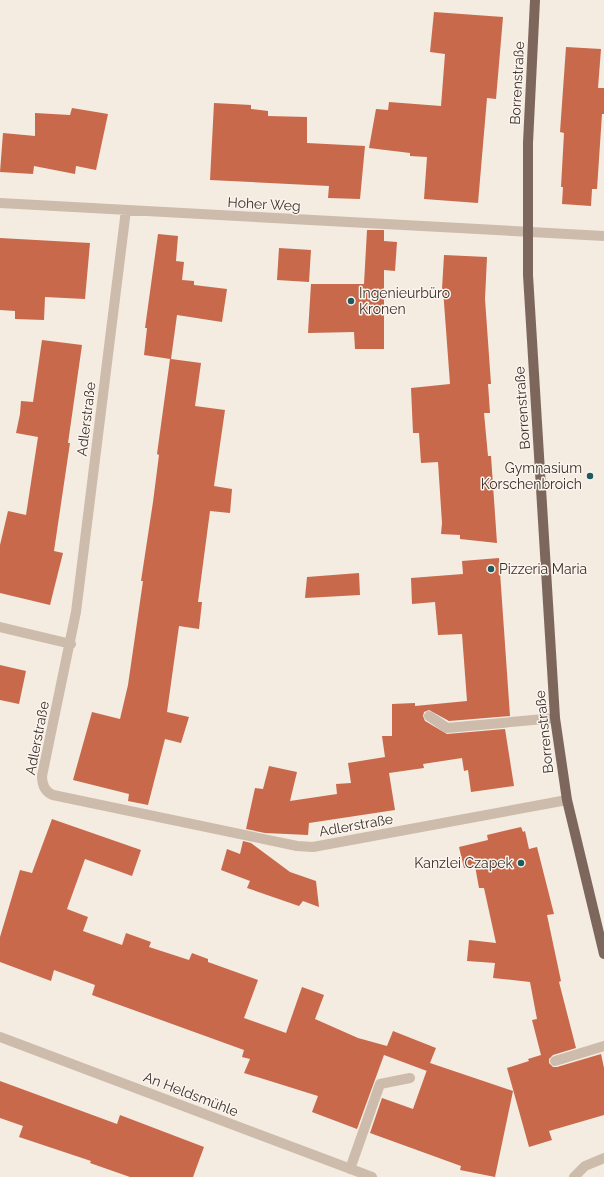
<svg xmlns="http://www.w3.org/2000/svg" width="604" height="1177" font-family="Raleway,sans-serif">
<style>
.building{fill:#c8694b}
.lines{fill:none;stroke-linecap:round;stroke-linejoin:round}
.minor{stroke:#cdbbac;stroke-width:10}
.major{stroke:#7d675c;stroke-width:10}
.poi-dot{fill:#1f5a5e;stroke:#fbf5ee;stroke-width:1.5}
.labels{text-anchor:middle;stroke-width:3;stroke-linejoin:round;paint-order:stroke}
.street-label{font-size:14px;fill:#3b302b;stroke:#fbf5ee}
.poi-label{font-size:14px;fill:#3b302b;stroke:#fbf5ee;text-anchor:start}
</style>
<rect width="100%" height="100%" fill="#f4ebe1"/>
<path class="building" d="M 434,12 L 503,17 L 496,99 L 487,98 L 478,203 L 424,199 L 427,157 L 410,156 L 410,153 L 369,148 L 376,109 L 388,110 L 389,102 L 441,106 L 445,54 L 430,52 Z
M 566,47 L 601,49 L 598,88 L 604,88 L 604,114 L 602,114 L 597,189 L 592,189 L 591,206 L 562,204 L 563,187 L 561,187 L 564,133 L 560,132 Z
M 214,103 L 251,105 L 251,109 L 268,111 L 268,116 L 307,117 L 307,143 L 365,146 L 360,199 L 328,198 L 329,186 L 210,180 Z
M 72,108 L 108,114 L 96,170 L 76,166 L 75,174 L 34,166 L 33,174 L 0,172 L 3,133 L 35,136 L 35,113 L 70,115 Z
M 367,230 L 384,230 L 384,241 L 397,242 L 395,271 L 384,270 L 384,349 L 355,349 L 354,332 L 308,333 L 311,284 L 364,284 Z
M 158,234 L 178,236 L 176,261 L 184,262 L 182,280 L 194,281 L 194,285 L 227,289 L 222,322 L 177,315 L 171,359 L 201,363 L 195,406 L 225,410 L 214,486 L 232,489 L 230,513 L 210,511 L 198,602 L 202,602 L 199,629 L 179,626 L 167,712 L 189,717 L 181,743 L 165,739 L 148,805 L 128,801 L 129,794 L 73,780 L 92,712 L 120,719 L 128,685 L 143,581 L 141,581 L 153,502 L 159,455 L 157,454 L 170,359 L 144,355 L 147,328 L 145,328 Z
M 0,238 L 90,243 L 85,299 L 45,297 L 44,320 L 15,319 L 15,311 L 0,310 Z
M 279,248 L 311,250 L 309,282 L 277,280 Z
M 444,255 L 487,257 L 485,299 L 491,384 L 488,384 L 490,413 L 484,413 L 488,456 L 491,456 L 497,543 L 460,539 L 460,535 L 441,534 L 442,523 L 438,462 L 421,463 L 419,433 L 413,433 L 411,388 L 450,384 L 443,289 L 442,289 Z
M 42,340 L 82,345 L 68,443 L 70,443 L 54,551 L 63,553 L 50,605 L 0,593 L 0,545 L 8,511 L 26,515 L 38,437 L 16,433 L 20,414 L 21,401 L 33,402 Z
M 499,558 L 510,716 L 449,721 L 429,710 L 424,712 L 423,716 L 425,721 L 447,734 L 505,729 L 514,786 L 471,792 L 468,770 L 464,771 L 462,758 L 423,764 L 424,768 L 389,773 L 395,810 L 309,823 L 308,835 L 265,833 L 246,829 L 255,788 L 263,789 L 269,766 L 297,772 L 290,801 L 337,794 L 336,784 L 351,783 L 348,763 L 385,757 L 382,736 L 392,736 L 392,704 L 415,703 L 415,706 L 467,701 L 462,634 L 438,635 L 435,602 L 412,604 L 411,578 L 463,574 L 462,561 Z
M 359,573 L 360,595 L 305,598 L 307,577 Z
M 0,665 L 26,671 L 19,704 L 0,700 Z
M 52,819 L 141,850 L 132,876 L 85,859 L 67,909 L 88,917 L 83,931 L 122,945 L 126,933 L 151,942 L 149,947 L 189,960 L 192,953 L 208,959 L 208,962 L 258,980 L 244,1018 L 286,1033 L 302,987 L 324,995 L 315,1019 L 358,1038 L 387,1046 L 393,1031 L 436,1048 L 430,1063 L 513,1091 L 495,1177 L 460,1170 L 461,1166 L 370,1133 L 382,1098 L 413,1109 L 428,1067 L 427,1071 L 384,1055 L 357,1129 L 312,1112 L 318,1096 L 244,1073 L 250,1059 L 242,1057 L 244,1050 L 92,995 L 95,985 L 54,970 L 51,981 L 0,962 L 0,937 L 20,870 L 32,873 Z
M 521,827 L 523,832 L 525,831 L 529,849 L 537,847 L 554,914 L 547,915 L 561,981 L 559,982 L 576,1048 L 553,1055 L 549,1059 L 549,1063 L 553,1067 L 557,1067 L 601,1054 L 604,1068 L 604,1115 L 549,1131 L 552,1140 L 529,1147 L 507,1068 L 529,1061 L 528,1059 L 541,1055 L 532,1020 L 537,1019 L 530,982 L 493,978 L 495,963 L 467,961 L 469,940 L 496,943 L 484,888 L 479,888 L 475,866 L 464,868 L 459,847 L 488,840 L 487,835 Z
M 243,841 L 251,843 L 290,872 L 316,881 L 319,907 L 303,901 L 299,906 L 247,888 L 250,881 L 221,870 L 227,849 L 240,854 Z
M 0,1081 L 117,1124 L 120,1115 L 204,1147 L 193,1177 L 130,1177 L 90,1163 L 91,1161 L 19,1137 L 23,1126 L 0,1118 Z"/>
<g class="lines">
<path class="minor" d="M 0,203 L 604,236
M 126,210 L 76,612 L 42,776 C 42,785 45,792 53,795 L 297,846 L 313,847 L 567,800
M 0,627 L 71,644
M 429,716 L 447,728 L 555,718
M 0,1037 L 372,1177
M 555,1061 L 604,1046
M 350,1169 L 380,1084 L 410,1078
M 574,1177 L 585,1166 L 604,1158"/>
<path class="major" d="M 535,0 L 528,143 L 528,275 L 555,718 L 567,800 L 604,954"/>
</g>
<g class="poi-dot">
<circle cx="351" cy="301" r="4"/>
<circle cx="590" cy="476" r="4"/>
<circle cx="491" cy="569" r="4"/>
<circle cx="521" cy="863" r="4"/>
</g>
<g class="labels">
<g class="street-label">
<text transform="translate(517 83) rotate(-87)" y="5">Borrenstraße</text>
<text transform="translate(264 204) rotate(3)" y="5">Hoher Weg</text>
<text transform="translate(522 408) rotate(-94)" y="5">Borrenstraße</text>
<text transform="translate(86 419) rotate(-83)" y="5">Adlerstraße</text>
<text transform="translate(544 732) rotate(-96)" y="5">Borrenstraße</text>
<text transform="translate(37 738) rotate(-79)" y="5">Adlerstraße</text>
<text transform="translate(356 825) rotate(-10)" y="5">Adlerstraße</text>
<text transform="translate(191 1094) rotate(21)" y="5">An Heldsmühle</text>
</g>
<g class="poi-label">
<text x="359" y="298">Ingenieurbüro<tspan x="359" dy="16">Kronen</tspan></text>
<text x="582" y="473" text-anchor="end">Gymnasium<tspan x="582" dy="16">Korschenbroich</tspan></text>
<text x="499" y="574">Pizzeria Maria</text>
<text x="513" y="868" text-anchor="end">Kanzlei Czapek</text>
</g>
</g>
</svg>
